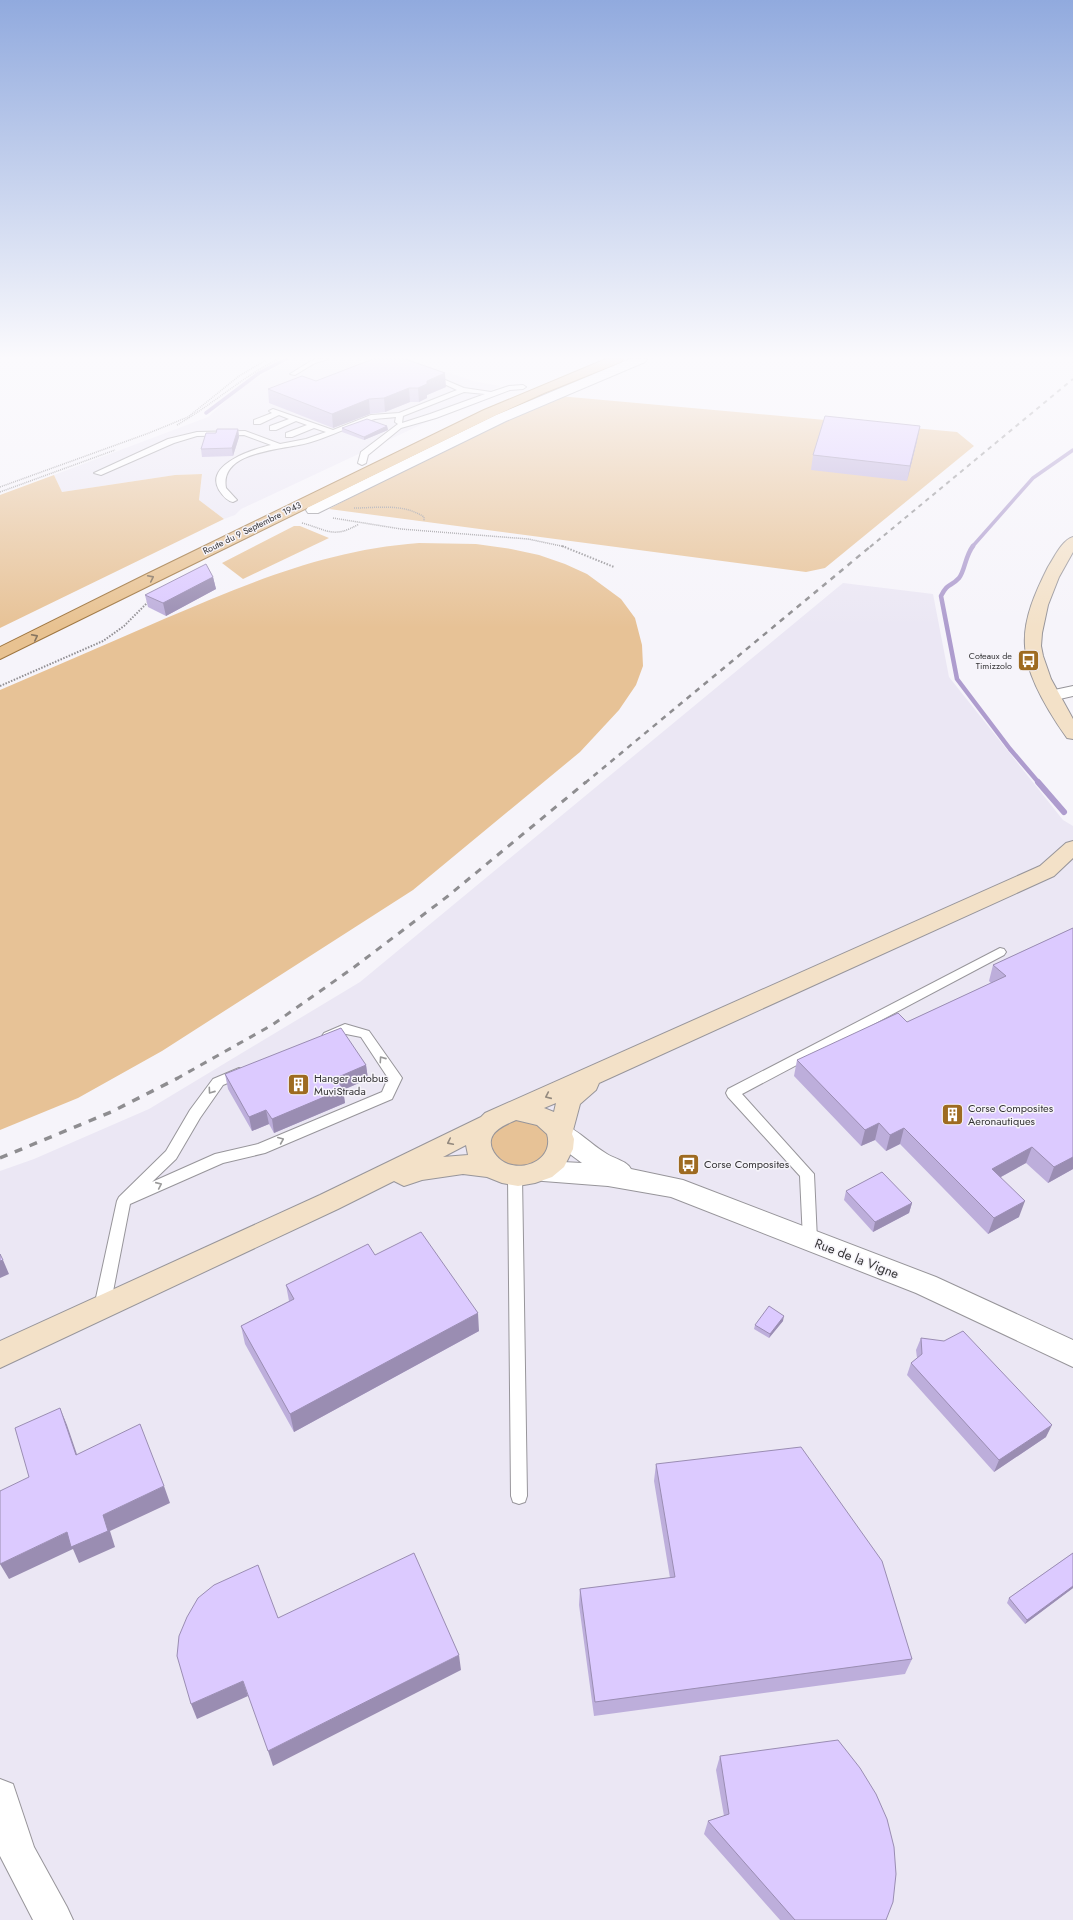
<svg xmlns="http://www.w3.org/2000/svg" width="1073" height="1920" font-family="Jost,sans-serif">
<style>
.built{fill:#ebe7f4}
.green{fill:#e7c296}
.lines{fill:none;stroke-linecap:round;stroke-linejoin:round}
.stream-far2{stroke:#ae9cce;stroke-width:3.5}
.stream-far1{stroke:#ae9cce;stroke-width:4.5}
.stream{stroke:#ae9cce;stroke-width:6}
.service-casing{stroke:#97959a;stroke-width:2}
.minor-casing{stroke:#97959a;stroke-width:2}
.secondary-casing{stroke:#97959a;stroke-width:2}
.primary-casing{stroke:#9f7641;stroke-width:2}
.path-far1{stroke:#918f93;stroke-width:1.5;stroke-dasharray:1 1;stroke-linecap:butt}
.path{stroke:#918f93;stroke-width:2;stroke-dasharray:1.5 1.5;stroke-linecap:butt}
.service{fill:#fff;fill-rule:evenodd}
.minor{fill:#fff;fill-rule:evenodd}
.secondary{fill:#f3e1c8;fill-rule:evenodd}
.primary{fill:#e8c291;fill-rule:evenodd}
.rail-far3{stroke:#8e8d90;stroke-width:2;stroke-dasharray:4.5 4.5;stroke-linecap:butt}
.rail-far2{stroke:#8e8d90;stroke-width:2.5;stroke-dasharray:5.5 5.5;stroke-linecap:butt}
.rail-far1{stroke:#8e8d90;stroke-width:3;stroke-dasharray:7 7;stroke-linecap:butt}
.rail{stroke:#8e8d90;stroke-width:3.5;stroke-dasharray:8 8;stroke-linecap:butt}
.wall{fill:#bdaedb}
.shaded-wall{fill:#9a8db2}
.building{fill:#dccaff;stroke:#9a8db2}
.oneway{stroke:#86745f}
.oneway2{stroke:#9a9a9a}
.oneway3{stroke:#948a7f}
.labels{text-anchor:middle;stroke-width:3;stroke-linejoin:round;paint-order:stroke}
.far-street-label{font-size:9px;fill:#353436;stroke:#f6f4fa}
.far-poi-label{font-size:9px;fill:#353436;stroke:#f6f4fa;text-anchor:end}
.poi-label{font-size:11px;fill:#353436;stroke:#f6f4fa;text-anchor:start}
.near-street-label{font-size:13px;fill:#353436;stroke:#f6f4fa}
</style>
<rect width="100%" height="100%" fill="#f6f4fa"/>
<path class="built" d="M 291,359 L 408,359 L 473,381 L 500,386 L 463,405 L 241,509 L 235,515 L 224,519 L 199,500 L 202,474 L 175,475 L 62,492 L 54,475 L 208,417 L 242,386 Z
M 843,583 L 933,594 L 949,677 L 1063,820 L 1073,826 L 1073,1920 L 0,1920 L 0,1171 L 34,1159 L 149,1109 L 360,982 Z"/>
<path class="green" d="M 559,396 L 957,432 L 974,446 L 825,568 L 806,572 L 329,509 L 442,449 Z
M 202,474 L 199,500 L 224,519 L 0,628 L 0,495 L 54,475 L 62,492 L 175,475 Z
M 294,526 L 300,526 L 329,538 L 243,579 L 222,563 Z
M 419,543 L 476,544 L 511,549 L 539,555 L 565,564 L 587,574 L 621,599 L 635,618 L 642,645 L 643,666 L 636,685 L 619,710 L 580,752 L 413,890 L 162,1051 L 78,1098 L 0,1130 L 0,690 C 55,666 110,643 164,619 C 249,583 325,550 419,543 Z
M 510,1118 L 549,1125 L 551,1156 C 523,1169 515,1175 491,1152 L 490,1135 Z"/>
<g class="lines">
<path class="stream-far2" d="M 206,413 L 259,373 L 286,359
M 972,547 L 1033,478 L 1073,450"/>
<path class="stream-far1" d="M 973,546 C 965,556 965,571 959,578 C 951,587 948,582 941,596 L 957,679 L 1010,749 L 1039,783"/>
<path class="stream" d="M 1038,782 L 1064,812"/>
<defs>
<path id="service" d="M 317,359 L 329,359 L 315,363 L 295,375 L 290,374 L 311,361 Z
M 431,374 L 464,388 L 491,392 L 509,386 L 523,385 L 526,387 L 523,389 L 510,390 L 436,418 L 401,428 L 368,455 L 366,463 L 362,465 L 358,463 L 361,452 L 398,424 L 395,422 L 396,417 C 389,418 381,418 375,419 C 353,424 332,436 311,442 C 288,450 219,449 226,488 L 237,500 L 233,502 C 227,501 223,496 219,490 C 204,464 254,449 271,445 L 244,435 L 197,436 L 174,443 L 101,475 L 94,473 L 168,439 L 197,432 L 245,431 L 280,444 L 306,439 L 326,432 L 314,428 L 292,437 L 286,437 L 286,433 L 307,425 L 296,421 L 276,430 L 270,430 L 270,426 L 289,419 L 279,415 L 260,424 L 254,424 L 254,420 L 272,413 L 269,411 L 273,409 L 333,430 L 371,415 L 399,413 L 457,390 L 429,377 L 429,375 ZM 464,392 L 485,394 L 430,414 L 402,423 L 403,416 Z
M 1000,948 L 1004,949 L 1006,952 L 1004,955 L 742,1094 L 814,1174 L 817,1240 L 815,1244 L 810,1246 L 805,1244 L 803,1240 L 800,1176 L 728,1097 L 726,1093 L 728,1089 Z
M 345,1024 L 369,1031 L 400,1075 L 402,1078 L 392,1099 L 265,1153 L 223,1163 L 130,1204 L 110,1307 L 107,1312 L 102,1314 L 97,1312 L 94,1307 L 117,1201 L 119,1197 L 166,1151 L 190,1110 L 213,1079 L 239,1068 L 244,1070 L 246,1073 L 244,1076 L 223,1085 L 200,1118 L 176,1159 L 152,1182 L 215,1154 L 258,1144 L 382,1092 L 388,1078 L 361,1037 L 346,1034 L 328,1041 L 324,1039 L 322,1036 L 324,1033 Z
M 515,1170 L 520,1172 L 522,1176 L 527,1496 L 525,1502 L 519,1504 L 513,1502 L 511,1496 L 508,1176 L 510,1172 Z"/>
<path id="minor" d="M 630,359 L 647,359 L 645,362 L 506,421 L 318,513 L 308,513 L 306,510 L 308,507 L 496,415 Z
M 1073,686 L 1073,696 L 1051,701 L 1045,700 L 1042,696 L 1045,692 Z
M 560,1123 C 578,1129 591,1145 607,1154 C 615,1159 627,1161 631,1169 L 683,1180 L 936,1277 L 1073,1340 L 1073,1367 L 916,1293 L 671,1197 L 608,1186 L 543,1181 L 534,1178 L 530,1171 L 534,1164 L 543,1161 L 582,1163 L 551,1140 L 548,1133 L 551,1126 Z
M 0,1779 L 13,1784 L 34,1847 L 67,1907 L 73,1920 L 33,1920 L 0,1856 Z"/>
<path id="secondary" d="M 1073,537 L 1073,552 L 1059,577 L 1048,605 L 1042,633 L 1041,646 L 1043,656 L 1051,679 L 1073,719 L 1073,739 L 1067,738 C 1050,714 1026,676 1025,646 C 1023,619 1036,591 1048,567 C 1054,558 1062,540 1073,537 Z
M 1073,841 L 1073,858 L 1054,876 L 599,1083 L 596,1090 L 580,1104 L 572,1134 L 574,1139 L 573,1149 L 564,1167 L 552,1177 L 535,1183 L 518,1186 L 502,1183 L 487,1177 L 463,1174 L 422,1180 L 404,1186 L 394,1181 L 338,1209 L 0,1368 L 0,1341 L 320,1195 L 481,1117 L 485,1113 L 1040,866 L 1066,843 ZM 556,1103 L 554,1112 L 544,1108 ZM 516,1120 L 537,1125 L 547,1134 C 554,1157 528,1171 508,1164 C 497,1160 486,1146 493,1135 C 498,1127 508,1124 516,1120 ZM 466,1145 L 468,1155 L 443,1157 Z"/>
<path id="primary" d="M 606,359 L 623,359 L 621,362 L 544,393 L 494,416 L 0,659 L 0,647 L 145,575 L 484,410 Z"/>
</defs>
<use href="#service" class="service-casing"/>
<use href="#minor" class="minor-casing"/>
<use href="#secondary" class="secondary-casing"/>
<use href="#primary" class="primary-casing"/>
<path class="path-far1" d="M 177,425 C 212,405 242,377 278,359
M 0,487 L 149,433 L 188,417 L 239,376 L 268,359
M 0,492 L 115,450
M 354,508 C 378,508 403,503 424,517 L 424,521
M 333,518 L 401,529 L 528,539 L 566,547
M 302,523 C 328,530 333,539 359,524"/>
<path class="path" d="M 562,546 L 614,567
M 0,686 L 103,641 L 124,626 L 149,601"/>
<use href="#service" class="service"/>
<use href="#minor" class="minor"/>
<use href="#secondary" class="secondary"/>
<use href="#primary" class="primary"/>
<path class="rail-far3" d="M 870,547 L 1073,379"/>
<path class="rail-far2" d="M 585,783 L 871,546"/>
<path class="rail-far1" d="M 176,1079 L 272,1025 L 353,968 L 448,896 L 586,782"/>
<path class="rail" d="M 0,1158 L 111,1112 L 178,1078"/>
</g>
<path class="wall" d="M 316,381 L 446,387 L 427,395 L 427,398 L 419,402 L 410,402 L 385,412 L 370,414 L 333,428 L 269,403 L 268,389 Z
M 387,426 L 388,430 L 364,440 L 342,432 L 342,428 Z
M 238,429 L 239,437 L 233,456 L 202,457 L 201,449 Z
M 917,441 L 907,481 L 811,470 L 813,455 Z
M 213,577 L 216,589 L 166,616 L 148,607 L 145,595 Z
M 1073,928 L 1073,1169 L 1048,1183 L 1026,1163 L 1001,1177 L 1019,1217 L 988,1234 L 900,1144 L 886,1151 L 875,1140 L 861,1146 L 794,1076 L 797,1060 L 907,1022 L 991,983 L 989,981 L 993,965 Z
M 366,1065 L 368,1079 L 343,1090 L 345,1103 L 274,1133 L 269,1124 L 252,1131 L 228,1089 L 225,1074 Z
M 846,1191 L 912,1203 L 909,1213 L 873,1232 L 844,1200 Z
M 286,1285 L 479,1331 L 294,1432 L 245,1344 L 241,1326 L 289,1301 Z
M 783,1321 L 769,1338 L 754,1329 L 755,1325 Z
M 921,1338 L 1046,1437 L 994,1472 L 907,1375 L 911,1363 L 917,1358 L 916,1350 Z
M 656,1464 L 912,1659 L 905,1674 L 594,1716 L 579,1605 L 580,1589 L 670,1578 L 654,1481 Z
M 1073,1553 L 1073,1588 L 1025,1624 L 1007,1603 L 1009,1598 Z
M 720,1756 L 886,1920 L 780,1920 L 704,1834 L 708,1821 L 724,1816 L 716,1770 Z"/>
<path class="shaded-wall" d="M 445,373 L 446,387 L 427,395 L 427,398 L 419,402 L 418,388 L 427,381 Z
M 409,388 L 410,402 L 385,412 L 384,398 Z
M 369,399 L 370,414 L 333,428 L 332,414 Z
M 387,426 L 388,430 L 364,440 L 364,437 Z
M 920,426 L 917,441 L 907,481 L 910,466 Z
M 238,429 L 239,437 L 233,456 L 232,448 Z
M 213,577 L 216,589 L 166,616 L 163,603 Z
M 366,1065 L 368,1079 L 343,1090 L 345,1103 L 274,1133 L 272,1119 L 336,1078 Z
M 266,1110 L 269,1124 L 252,1131 L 249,1117 Z
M 879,1123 L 875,1140 L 861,1146 L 865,1130 Z
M 904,1128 L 900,1144 L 886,1151 L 890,1135 Z
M 1032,1147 L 1026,1163 L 986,1185 L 992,1169 Z
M 1073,1157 L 1073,1169 L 1048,1183 L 1054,1167 Z
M 1025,1201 L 1019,1217 L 988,1234 L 994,1218 Z
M 912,1203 L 909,1213 L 873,1232 L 875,1222 Z
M 3,1260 L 9,1274 L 0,1278 L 0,1261 Z
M 478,1313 L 479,1331 L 294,1432 L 290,1414 Z
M 784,1316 L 783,1321 L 769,1338 L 770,1334 Z
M 60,1408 L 67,1425 L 83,1472 L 76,1455 Z
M 1052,1425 L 1046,1437 L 994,1472 L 999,1460 Z
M 164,1486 L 170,1503 L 110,1531 L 115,1547 L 79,1563 L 73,1549 L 9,1579 L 0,1564 Z
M 1073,1586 L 1073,1588 L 1025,1624 L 1027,1620 Z
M 459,1655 L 461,1670 L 273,1766 L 268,1751 Z
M 243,1681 L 248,1696 L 197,1719 L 191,1704 Z"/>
<path class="building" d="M 373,359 L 405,359 L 445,373 L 427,381 L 427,384 L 418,388 L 409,388 L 384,398 L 369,399 L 332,414 L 268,389 L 302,376 L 316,381 Z
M 825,416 L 920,426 L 910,466 L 813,455 Z
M 367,419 L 387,426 L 364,437 L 342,428 Z
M 217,429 L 238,429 L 232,448 L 201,449 L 206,433 L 216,433 Z
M 206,564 L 213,577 L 163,603 L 145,595 Z
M 1073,928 L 1073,1157 L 1054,1167 L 1032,1147 L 992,1169 L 1025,1201 L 994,1218 L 904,1128 L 890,1135 L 879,1123 L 865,1130 L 797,1060 L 898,1013 L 907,1022 L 1006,976 L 993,965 Z
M 341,1028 L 366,1065 L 336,1078 L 343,1089 L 272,1119 L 266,1110 L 249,1117 L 225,1074 Z
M 882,1172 L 912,1203 L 875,1222 L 846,1191 Z
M 421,1232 L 478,1313 L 290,1414 L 241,1326 L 294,1299 L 286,1285 L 368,1244 L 375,1255 Z
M 0,1254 L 3,1260 L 0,1261 Z
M 769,1306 L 784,1316 L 770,1334 L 755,1325 Z
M 963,1331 L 1052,1425 L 999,1460 L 911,1363 L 922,1354 L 921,1338 L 944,1341 Z
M 60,1408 L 76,1455 L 140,1424 L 164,1486 L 103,1515 L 108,1531 L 71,1547 L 67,1532 L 0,1564 L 0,1491 L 29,1477 L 15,1428 Z
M 801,1447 L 882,1561 L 912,1659 L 595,1702 L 580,1589 L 675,1577 L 656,1464 Z
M 414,1553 L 459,1655 L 268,1751 L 243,1681 L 191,1704 L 177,1656 L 179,1636 L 187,1617 L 198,1598 L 214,1585 L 258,1565 L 278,1618 Z
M 1073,1553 L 1073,1586 L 1027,1620 L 1009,1598 Z
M 838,1740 L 860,1768 L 876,1794 L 887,1819 L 894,1847 L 896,1874 L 893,1902 L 886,1920 L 795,1920 L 708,1821 L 729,1814 L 720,1756 Z"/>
<defs><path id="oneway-chevron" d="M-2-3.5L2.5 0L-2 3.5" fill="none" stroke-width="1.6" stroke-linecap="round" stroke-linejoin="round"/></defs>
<g class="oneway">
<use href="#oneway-chevron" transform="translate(151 578) rotate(-26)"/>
<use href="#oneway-chevron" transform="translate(35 637) rotate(-27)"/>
</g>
<g class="oneway2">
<use href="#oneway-chevron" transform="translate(382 1059) rotate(-125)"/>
<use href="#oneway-chevron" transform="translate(211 1091) rotate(125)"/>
<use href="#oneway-chevron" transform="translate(281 1140) rotate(-23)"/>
<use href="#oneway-chevron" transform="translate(159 1185) rotate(-24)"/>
</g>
<g class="oneway3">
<use href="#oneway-chevron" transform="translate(548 1096) rotate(156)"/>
<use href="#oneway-chevron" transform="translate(450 1142) rotate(154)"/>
</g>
<linearGradient id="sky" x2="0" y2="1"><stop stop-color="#91aade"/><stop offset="0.57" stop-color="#fbfafd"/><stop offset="1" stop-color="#fbfafd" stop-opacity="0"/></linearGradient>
<rect width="1073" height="628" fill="url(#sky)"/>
<defs>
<symbol id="bus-square" viewBox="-11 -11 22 22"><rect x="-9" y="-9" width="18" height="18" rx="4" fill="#9e6b21" stroke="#f6f4fa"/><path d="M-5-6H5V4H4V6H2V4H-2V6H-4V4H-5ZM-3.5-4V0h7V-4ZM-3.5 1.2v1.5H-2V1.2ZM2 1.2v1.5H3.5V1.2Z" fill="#fff"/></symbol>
<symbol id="building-square" viewBox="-11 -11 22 22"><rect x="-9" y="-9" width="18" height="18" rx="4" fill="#9e6b21" stroke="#f6f4fa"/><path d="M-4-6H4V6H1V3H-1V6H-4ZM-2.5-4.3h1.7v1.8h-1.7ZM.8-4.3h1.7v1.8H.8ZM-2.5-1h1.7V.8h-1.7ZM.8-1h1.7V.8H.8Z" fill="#fff"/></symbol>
</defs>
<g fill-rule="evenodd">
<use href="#bus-square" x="1016" y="648" width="25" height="25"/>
<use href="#building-square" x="286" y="1072" width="25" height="25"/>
<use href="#building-square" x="940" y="1102" width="25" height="25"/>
<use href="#bus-square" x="676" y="1152" width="25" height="25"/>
</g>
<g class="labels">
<g class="far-street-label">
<text transform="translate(252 528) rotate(-26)" y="3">Route du 9 Septembre 1943</text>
</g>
<g class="far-poi-label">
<text x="1012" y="659">Coteaux de<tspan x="1012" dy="10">Timizzolo</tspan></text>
</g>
<g class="poi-label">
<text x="314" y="1082">Hanger autobus<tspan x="314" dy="13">MuviStrada</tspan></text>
<text x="968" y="1112">Corse Composites<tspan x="968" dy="13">Aeronautiques</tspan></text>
<text x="704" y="1168">Corse Composites</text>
</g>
<g class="near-street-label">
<text transform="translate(857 1258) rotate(21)" y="5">Rue de la Vigne</text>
</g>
</g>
</svg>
